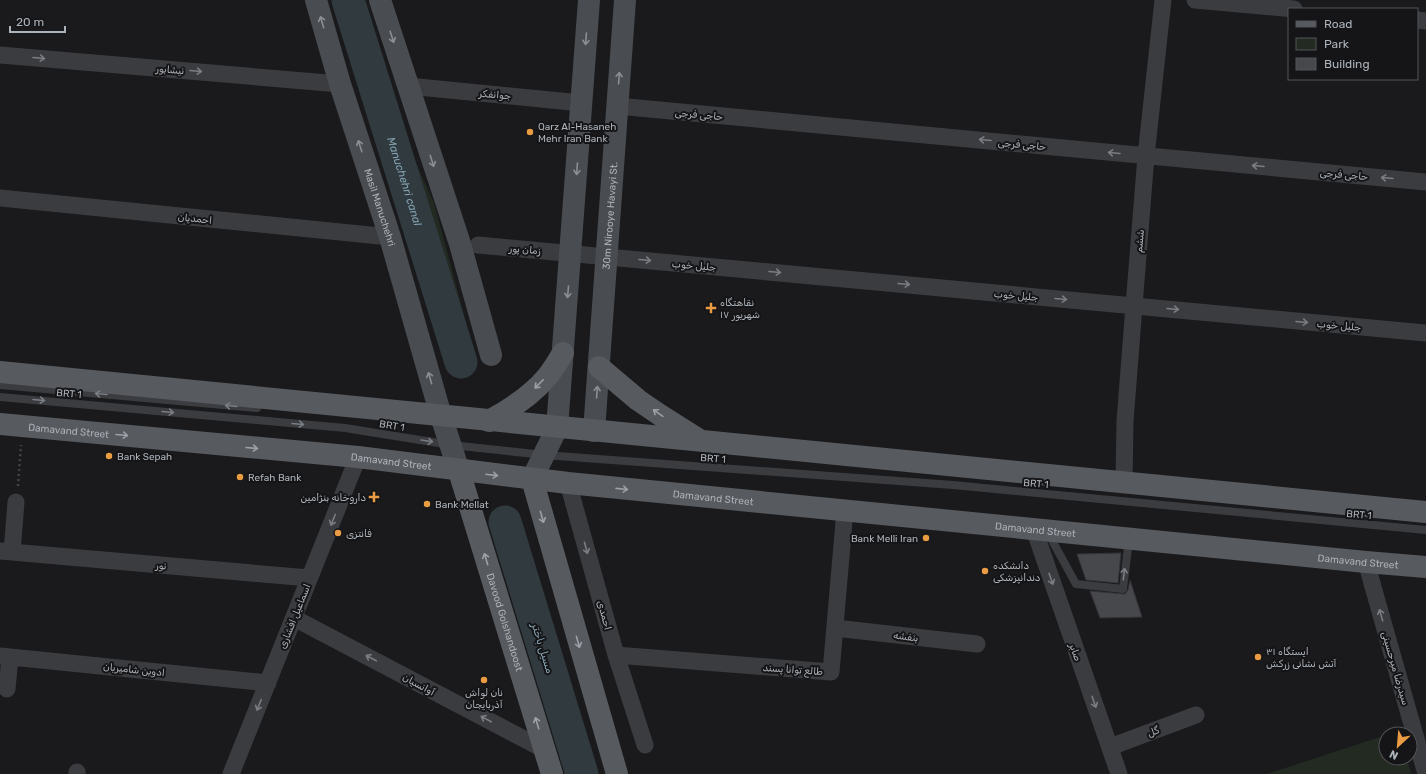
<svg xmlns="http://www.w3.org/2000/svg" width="1426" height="774" font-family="Rubik,'Noto Naskh Arabic',sans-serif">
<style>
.green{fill:#222a22}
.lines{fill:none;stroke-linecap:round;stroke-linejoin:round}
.river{stroke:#303a3f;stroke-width:33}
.building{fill:#47484c;stroke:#343438}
.path{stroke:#414447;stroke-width:2.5;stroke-dasharray:2 3;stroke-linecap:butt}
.service{stroke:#3b3c40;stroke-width:8}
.minor{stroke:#3b3c40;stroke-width:17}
.secondary{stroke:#494c50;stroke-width:22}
.primary{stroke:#575a5f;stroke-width:22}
.oneway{stroke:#8a8f95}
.oneway2{stroke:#7a7d83}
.oneway3{stroke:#9ca1a8}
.poi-dot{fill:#ea9c44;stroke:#151517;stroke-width:1.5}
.labels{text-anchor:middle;stroke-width:4;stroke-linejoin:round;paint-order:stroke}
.street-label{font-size:10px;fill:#adb3ba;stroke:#151517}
.poi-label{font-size:10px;fill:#adb3ba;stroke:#151517;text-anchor:start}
.water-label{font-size:11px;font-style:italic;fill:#86a4b3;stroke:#151517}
</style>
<rect width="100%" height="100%" fill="#1a1a1c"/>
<path class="green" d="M 406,141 L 434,203 L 477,363 L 448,366 L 379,148 Z
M 1386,735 L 1386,758 L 1407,758 L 1411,774 L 1267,774 Z"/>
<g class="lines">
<g class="river">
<path id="s1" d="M 348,0 L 461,362"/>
<path d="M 505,522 L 582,774"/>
</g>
</g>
<path class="building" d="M 1121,553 L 1118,583 L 1086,580 L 1077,554 Z
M 1130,580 L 1142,617 L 1100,618 L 1090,591 L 1125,594 L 1128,590 Z"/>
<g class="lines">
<path class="path" d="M 18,486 L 21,445"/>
<path class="service" d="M 0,385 L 257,408
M 0,397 L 345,428 L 451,445 L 544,455 L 953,485 L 1426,530
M 1048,533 L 1076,584 L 1123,589 L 1129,539"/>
<path class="minor" d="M 1195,0 L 1294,9
M 1417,20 L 1426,21
M 0,55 L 340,84
M 408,86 L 581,103
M 617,106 L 1426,182
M 0,198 L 390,237
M 478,245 L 1426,333
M 1124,482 L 1125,421 L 1134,306 L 1146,156 L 1163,0
M 568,483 L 616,655 L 645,745
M 1034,529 L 1119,774
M 0,551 L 309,578
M 12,552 L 16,502
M 1366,562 L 1426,774
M 294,618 L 545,750
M 835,628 L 977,644
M 616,655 L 831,672 L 845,510
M 0,656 L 268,683
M 7,689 L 10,657
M 1110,747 L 1196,715
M 77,774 L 77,772
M 231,774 L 358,457"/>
<g class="secondary">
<path id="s2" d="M 316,0 L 340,84 L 390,237 L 441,416 L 459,471"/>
<path d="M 380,0 L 460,244 L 491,355"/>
<path id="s3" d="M 594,431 L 625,0"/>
<path d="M 532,479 L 557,428 L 589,0"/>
</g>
<g class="primary">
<path d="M 599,367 L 638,400 L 660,415 L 698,439"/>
<path d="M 0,372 L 1426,512"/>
<path d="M 489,421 C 511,409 531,396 547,377 C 553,370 558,361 563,353"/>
<path id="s4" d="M 0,424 L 358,457 L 568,483 L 1366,562 L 1426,567"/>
<path id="s5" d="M 459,471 L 552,774"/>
<path d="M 532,479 L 617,774"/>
</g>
</g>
<defs><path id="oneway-shaft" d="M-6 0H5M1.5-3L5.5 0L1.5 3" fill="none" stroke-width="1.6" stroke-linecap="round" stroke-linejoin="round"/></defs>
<g class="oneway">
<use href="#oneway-shaft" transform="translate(322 22) rotate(-106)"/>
<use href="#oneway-shaft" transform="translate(392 37) rotate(72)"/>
<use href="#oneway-shaft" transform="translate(586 39) rotate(94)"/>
<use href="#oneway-shaft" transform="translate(619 78) rotate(-86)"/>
<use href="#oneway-shaft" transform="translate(360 146) rotate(-108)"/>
<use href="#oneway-shaft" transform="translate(432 161) rotate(72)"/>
<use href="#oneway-shaft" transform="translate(577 169) rotate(94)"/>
<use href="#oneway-shaft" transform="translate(568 292) rotate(95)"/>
<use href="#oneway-shaft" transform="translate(430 378) rotate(-106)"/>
<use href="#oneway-shaft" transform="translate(597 392) rotate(-86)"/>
</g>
<g class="oneway2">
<use href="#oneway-shaft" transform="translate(39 58) rotate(5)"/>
<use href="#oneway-shaft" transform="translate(196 71) rotate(5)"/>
<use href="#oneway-shaft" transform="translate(985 140) rotate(-175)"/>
<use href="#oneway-shaft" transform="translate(1114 153) rotate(-175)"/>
<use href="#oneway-shaft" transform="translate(1258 166) rotate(-175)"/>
<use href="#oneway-shaft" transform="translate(1387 178) rotate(-175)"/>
<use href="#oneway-shaft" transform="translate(645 260) rotate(5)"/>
<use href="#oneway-shaft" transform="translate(775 272) rotate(5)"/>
<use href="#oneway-shaft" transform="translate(904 284) rotate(5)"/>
<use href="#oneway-shaft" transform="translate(1061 299) rotate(5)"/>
<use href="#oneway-shaft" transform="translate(1173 309) rotate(5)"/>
<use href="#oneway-shaft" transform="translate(1302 322) rotate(5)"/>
<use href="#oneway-shaft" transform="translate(101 394) rotate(-175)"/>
<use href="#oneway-shaft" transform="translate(39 400) rotate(5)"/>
<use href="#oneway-shaft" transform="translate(231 406) rotate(-175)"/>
<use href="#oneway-shaft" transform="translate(168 412) rotate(5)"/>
<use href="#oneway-shaft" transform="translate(298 424) rotate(5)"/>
<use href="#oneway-shaft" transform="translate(427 441) rotate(9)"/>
<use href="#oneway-shaft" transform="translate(333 520) rotate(112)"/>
<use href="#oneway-shaft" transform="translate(586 548) rotate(75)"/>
<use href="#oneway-shaft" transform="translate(1124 574) rotate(-83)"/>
<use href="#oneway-shaft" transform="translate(1051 579) rotate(71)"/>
<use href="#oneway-shaft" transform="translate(1381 615) rotate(-106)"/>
<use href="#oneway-shaft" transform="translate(371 658) rotate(-152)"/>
<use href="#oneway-shaft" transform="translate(1094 702) rotate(71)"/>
<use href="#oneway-shaft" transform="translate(259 705) rotate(112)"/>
<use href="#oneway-shaft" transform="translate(486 719) rotate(-152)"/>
</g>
<g class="oneway3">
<use href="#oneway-shaft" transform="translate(539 384) rotate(135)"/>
<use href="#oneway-shaft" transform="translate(658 413) rotate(-145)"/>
<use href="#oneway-shaft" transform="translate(122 435) rotate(5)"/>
<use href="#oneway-shaft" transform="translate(252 448) rotate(5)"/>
<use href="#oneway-shaft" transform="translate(492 475) rotate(7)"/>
<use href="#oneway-shaft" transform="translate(622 489) rotate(6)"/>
<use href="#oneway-shaft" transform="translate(542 517) rotate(74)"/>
<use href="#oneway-shaft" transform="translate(486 559) rotate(-107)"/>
<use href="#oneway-shaft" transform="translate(578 642) rotate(74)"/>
<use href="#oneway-shaft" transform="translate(537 723) rotate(-107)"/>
</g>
<g class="poi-dot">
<circle cx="530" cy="132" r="4"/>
<path d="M709 302h4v4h4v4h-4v4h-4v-4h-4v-4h4z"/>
<circle cx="109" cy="456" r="4"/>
<circle cx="240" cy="477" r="4"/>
<path d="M372 491h4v4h4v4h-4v4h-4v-4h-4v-4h4z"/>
<circle cx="427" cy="504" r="4"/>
<circle cx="338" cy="533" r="4"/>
<circle cx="926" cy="538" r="4"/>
<circle cx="985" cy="571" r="4"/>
<circle cx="1258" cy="657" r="4"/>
<circle cx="484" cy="680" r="4"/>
</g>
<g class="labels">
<g class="street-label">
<text transform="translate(170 69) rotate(5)" y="4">نیشابور</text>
<text transform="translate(495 94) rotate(5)" y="4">جوانفکر</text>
<text transform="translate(699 114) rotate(5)" y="4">حاجی فرجی</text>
<text transform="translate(1022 144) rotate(5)" y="4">حاجی فرجی</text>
<text transform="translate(1344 174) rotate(5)" y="4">حاجی فرجی</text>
<text dy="4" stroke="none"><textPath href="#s2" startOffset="217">Masil Manuchehri</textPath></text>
<text dy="4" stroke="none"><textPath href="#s3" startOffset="216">30m Nirooye Havayi St.</textPath></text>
<text transform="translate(195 218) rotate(6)" y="4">احمدیان</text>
<text transform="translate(1139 241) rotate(-85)" y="4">ششم</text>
<text transform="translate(525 249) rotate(5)" y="4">زمان پور</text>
<text transform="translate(694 265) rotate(5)" y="4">جلیل خوب</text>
<text transform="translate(1016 295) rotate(5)" y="4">جلیل خوب</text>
<text transform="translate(1339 325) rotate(5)" y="4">جلیل خوب</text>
<text transform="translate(69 393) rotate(5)" y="4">BRT 1</text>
<text transform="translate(392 425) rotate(9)" y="4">BRT 1</text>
<text dy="4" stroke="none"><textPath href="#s4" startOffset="69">Damavand Street</textPath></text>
<text transform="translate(713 458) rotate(4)" y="4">BRT 1</text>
<text dy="4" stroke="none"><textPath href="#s4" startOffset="393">Damavand Street</textPath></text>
<text transform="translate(1036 483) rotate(5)" y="4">BRT 1</text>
<text dy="4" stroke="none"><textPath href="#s4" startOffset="717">Damavand Street</textPath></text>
<text transform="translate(1359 514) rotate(5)" y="4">BRT 1</text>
<text dy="4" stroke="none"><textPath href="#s4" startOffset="1041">Damavand Street</textPath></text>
<text dy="4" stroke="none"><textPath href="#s4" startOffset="1365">Damavand Street</textPath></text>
<text transform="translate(161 565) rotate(5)" y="4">نور</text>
<text transform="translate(605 615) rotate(75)" y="4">احمدی</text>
<text transform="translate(294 616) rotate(-68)" y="4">اسماعیل افشاری</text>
<text dy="4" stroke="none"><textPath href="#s5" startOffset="158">Davood Golshandoost</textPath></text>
<text transform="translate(906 636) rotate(7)" y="4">بنفشه</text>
<text transform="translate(1076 652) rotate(71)" y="4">صابر</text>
<text transform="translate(1396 668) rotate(74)" y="4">سیدرضا میرحسینی</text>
<text transform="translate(134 669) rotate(6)" y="4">ادوین شامیریان</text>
<text transform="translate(793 669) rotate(4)" y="4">طالع توانا پسند</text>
<text transform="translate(419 684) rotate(28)" y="4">آوانسیان</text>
<text transform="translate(1153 731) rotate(-20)" y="4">گل</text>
</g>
<g class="poi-label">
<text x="538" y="130">Qarz Al-Hasaneh<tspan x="538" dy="12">Mehr Iran Bank</tspan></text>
<text x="720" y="306">نقاهتگاه<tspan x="720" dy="12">۱۷ شهریور</tspan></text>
<text x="117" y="460">Bank Sepah</text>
<text x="248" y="481">Refah Bank</text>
<text x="366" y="501" text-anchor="end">داروخانه بنژامین</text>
<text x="435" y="508">Bank Mellat</text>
<text x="346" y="537">فانتزی</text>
<text x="918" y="542" text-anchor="end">Bank Melli Iran</text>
<text x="993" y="569">دانشکده<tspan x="993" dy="12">دندانپزشکی</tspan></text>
<text x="1266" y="655">ایستگاه ۳۱<tspan x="1266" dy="12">آتش نشانی زرکش</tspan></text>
<text x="484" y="696" text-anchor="middle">نان لواش<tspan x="484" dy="12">آذربایجان</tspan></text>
</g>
<g class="water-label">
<text dy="4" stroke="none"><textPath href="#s1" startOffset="190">Manuchehri canal</textPath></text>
<text transform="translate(543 648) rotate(73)" y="4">مسیل باختر</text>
</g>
</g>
<rect x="1288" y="8" width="130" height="72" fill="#151517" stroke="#525458"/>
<rect x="1296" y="21" width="20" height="6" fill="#575a5f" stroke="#525458"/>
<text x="1324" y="28" font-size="12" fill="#adb3ba">Road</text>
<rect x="1296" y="38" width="20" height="12" fill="#222a22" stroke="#525458"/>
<text x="1324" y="48" font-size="12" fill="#adb3ba">Park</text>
<rect x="1296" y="58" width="20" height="12" fill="#47484c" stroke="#525458"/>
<text x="1324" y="68" font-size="12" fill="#adb3ba">Building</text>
<g transform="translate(1398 746) rotate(206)"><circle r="19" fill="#151517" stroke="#525458"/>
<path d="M0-3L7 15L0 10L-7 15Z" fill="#ea9c44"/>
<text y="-6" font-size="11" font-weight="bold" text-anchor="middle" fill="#adb3ba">N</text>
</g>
<path d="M10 26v6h55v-6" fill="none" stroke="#adb3ba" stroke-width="2"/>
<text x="16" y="26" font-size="12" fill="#adb3ba" stroke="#151517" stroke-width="3" paint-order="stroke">20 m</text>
</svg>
